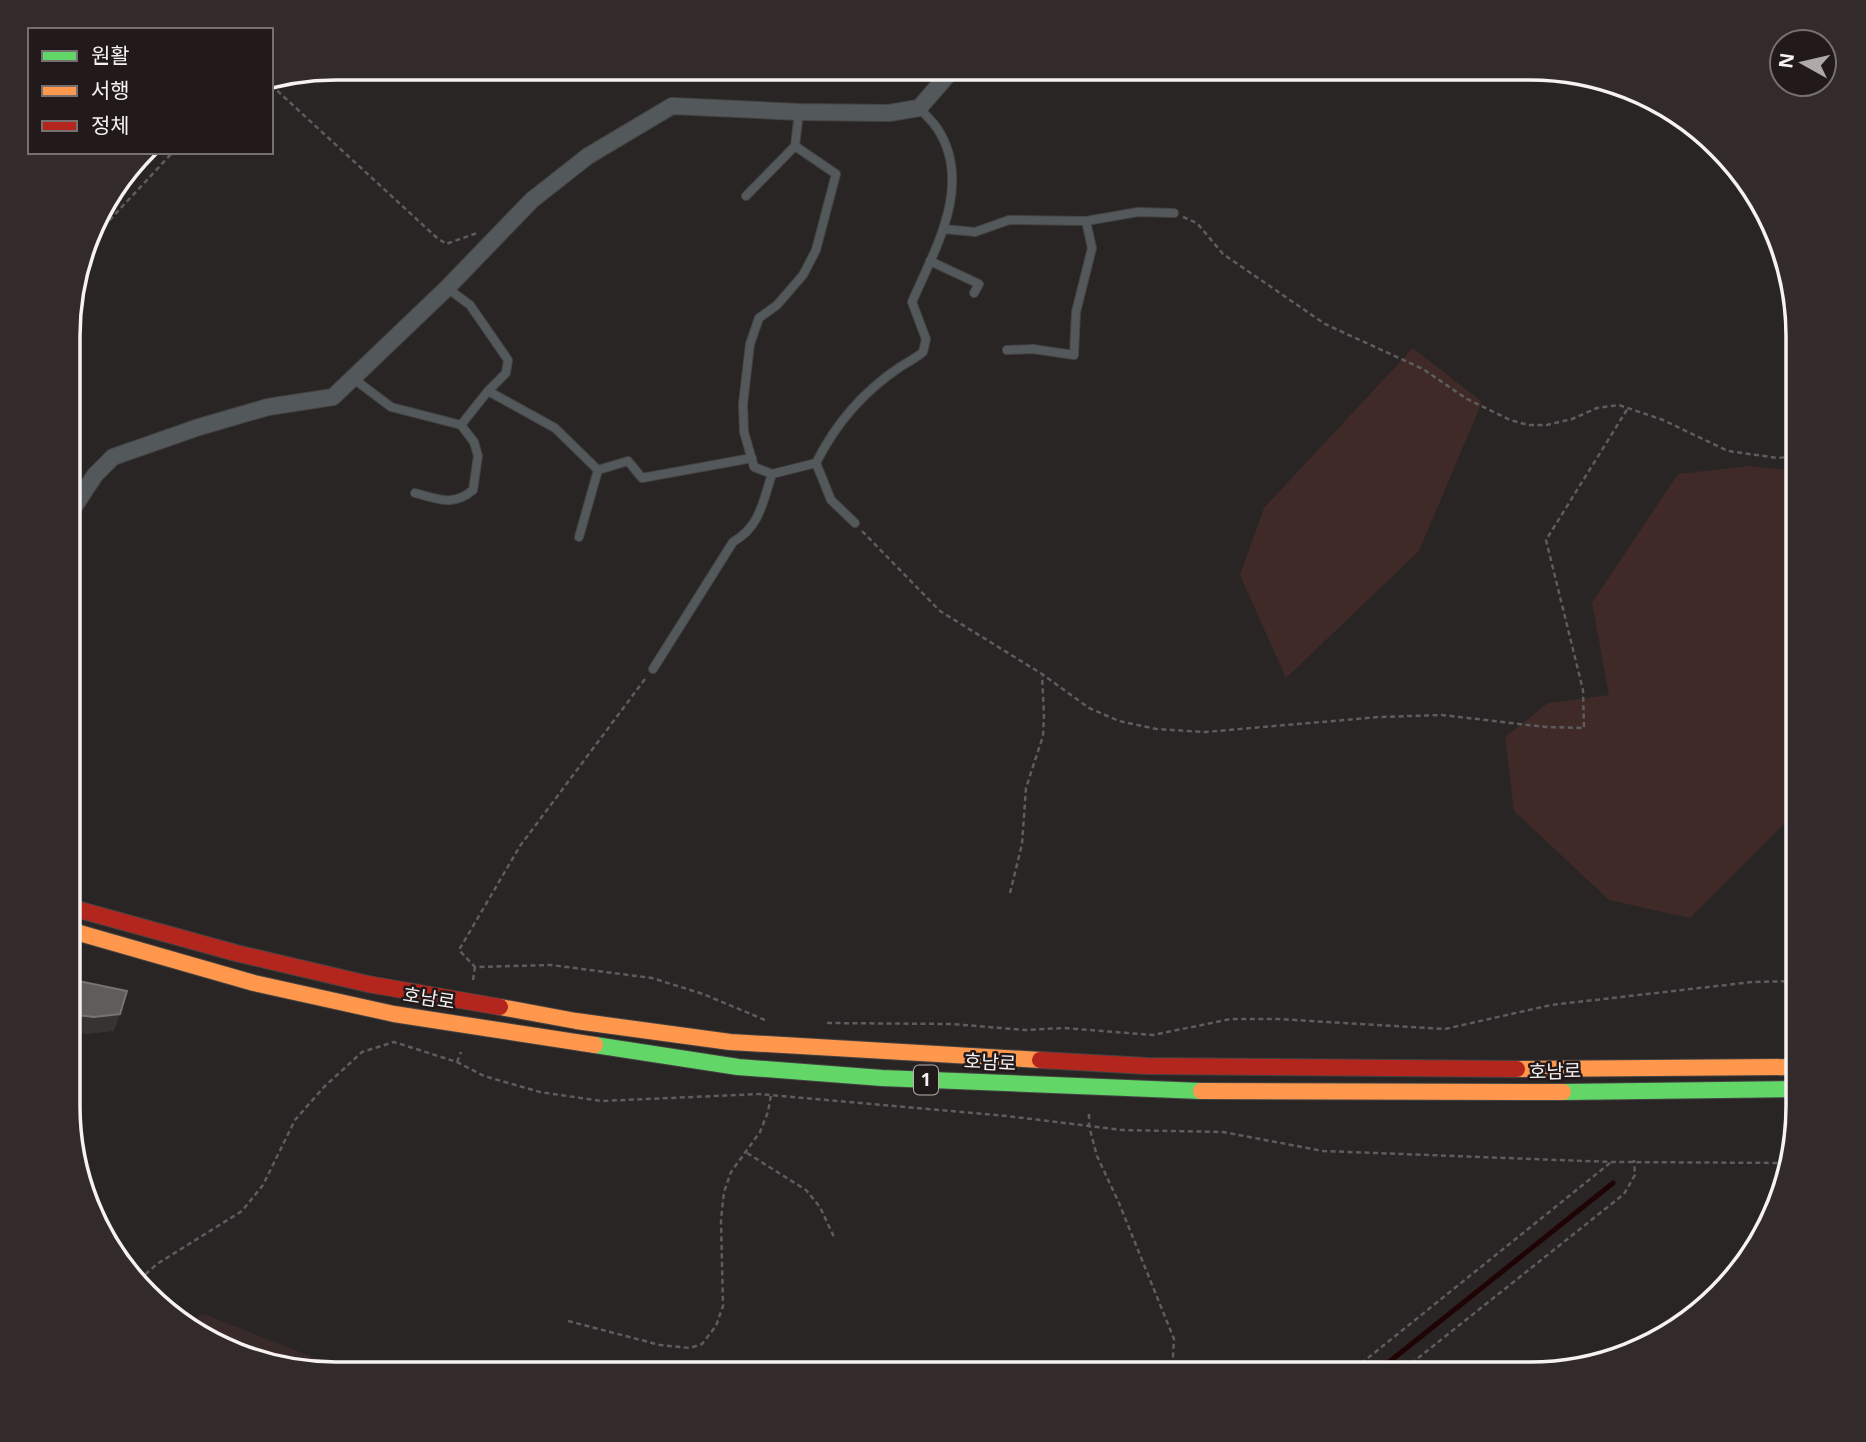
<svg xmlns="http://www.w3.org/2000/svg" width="1866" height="1442" font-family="'Noto Sans','Noto Sans KR',sans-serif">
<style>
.built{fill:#372a29}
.green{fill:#402a28}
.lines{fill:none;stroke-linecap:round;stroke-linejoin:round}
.stream{stroke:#200405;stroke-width:5}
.lane-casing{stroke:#454343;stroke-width:10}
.street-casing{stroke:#454343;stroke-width:18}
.fast-casing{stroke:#454343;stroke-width:18}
.slow-casing{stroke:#454343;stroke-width:18}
.jam-casing{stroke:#454343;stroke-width:18}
.path{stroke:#5c5d5e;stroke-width:2.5;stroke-dasharray:5 3.5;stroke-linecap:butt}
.lane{stroke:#53595a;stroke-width:8}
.street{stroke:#53595a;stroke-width:16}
.fast{stroke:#63d668;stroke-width:16}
.slow{stroke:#ff974d;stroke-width:16}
.jam{stroke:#b3261e;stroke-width:16}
.shaded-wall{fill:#373333}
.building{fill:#605c5c;stroke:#787373;stroke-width:2}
.labels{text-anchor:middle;stroke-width:5;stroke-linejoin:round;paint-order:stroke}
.shield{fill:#221a1a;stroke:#b7b1b1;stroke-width:2}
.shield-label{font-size:18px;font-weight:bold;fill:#f7f2f2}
.street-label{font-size:19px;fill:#f7f2f2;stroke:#221a1a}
.rim{fill:none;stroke:#f7f2f2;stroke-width:3.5}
</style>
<rect width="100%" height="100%" fill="#292525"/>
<path class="built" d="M 204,1314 L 353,1373 L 320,1373 L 234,1353 L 184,1322 Z"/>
<path class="green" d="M 1413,348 L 1482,402 L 1419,551 L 1286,678 L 1240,575 L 1264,508 Z
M 1749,466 L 1798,471 L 1797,808 L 1797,811 L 1690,918 L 1609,900 L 1514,811 L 1505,737 L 1548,703 L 1609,695 L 1592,603 L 1678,474 Z"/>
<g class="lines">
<path class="stream" d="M 1374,1374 L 1613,1183"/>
<defs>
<path id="lane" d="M 799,112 L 795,146 L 836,174 L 816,250 L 803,275 L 777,305 L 759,318 L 750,344 L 743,404 L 744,432 L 754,467 L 772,474 L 816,463 L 831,500 L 855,523
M 746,196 L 795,146
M 1086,221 L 1138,212 L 1174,213
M 944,229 L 975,232 L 1009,220 L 1086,221 L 1092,248 L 1076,312 L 1074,355 L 1033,349 L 1007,350
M 930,261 L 979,284 L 974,293
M 447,288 L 470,305 L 508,360 L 506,373 L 488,391 L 461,425
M 354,379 L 391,407 L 461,425 L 474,442 L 478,456 L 473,490 C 453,507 438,499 415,493
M 488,391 L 555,428 L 598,470 L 628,461 L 642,478 L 752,458
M 816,463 C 835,425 864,391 900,367 C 908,362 916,358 923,352 L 926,339 L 912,302 C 935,249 974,184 937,128 C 932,121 925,114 919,108
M 579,537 L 598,470
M 653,669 L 733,542 C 760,527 763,501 772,474"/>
<path id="street" d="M 70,513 L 95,475 L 113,457 L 199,427 L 268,407 L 333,397 L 447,288 L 532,200 L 588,156 L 672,106 L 799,112 L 889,113 L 919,108 L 953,69"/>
<path id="fast" d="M 595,1045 L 738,1067 L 882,1078 L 1201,1091
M 1563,1092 L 1797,1089"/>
<path id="slow" d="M 69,930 L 254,983 L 394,1014 L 595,1045
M 500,1007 L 576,1021 L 730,1042 L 1040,1060
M 1517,1069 L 1797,1067
M 1201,1091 L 1563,1092"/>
<path id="jam" d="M 69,907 L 236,953 L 368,984 L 500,1007
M 1040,1060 L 1147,1066 L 1517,1069"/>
</defs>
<use href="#lane" class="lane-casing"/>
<use href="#street" class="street-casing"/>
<use href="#fast" class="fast-casing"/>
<use href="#slow" class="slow-casing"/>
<use href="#jam" class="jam-casing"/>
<path class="path" d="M 271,85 L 436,237 L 446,244 L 477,233
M 1183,217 L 1197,223 L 1223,254 L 1325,324 L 1423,369 L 1467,399 L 1510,420 L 1528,425 L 1547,425 L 1572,419 L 1597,408 L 1619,405 L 1663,420 L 1728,451 L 1778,458 L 1798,456
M 92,239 L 173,152
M 862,531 L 940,611 L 1042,674 L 1089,708 L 1119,721 L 1156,729 L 1205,732 L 1379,717 L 1442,715 L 1546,727 L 1584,728 L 1583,690 L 1546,540 L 1628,408
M 645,679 L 520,846 L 459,950 L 475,967 L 551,965 L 652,978 L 703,994 L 765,1020
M 1010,893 L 1022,844 L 1026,788 L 1043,736 L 1044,715 L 1042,676
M 473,980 L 475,967
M 827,1023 L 952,1024 L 1025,1030 L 1064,1028 L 1153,1035 L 1231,1019 L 1278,1019 L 1445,1029 L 1551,1005 L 1752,982 L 1797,981
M 457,1062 L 461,1052
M 1089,1114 L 1089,1126 L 1097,1156 L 1119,1203 L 1174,1339 L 1172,1374
M 747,1153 L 806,1190 L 820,1207 L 834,1237
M 139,1280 L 157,1264 L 242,1211 L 263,1185 L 295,1120 L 324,1087 L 362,1052 L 394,1042 L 457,1062 L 484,1076 L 540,1092 L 601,1101 L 759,1094 L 1007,1116 L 1122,1130 L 1223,1132 L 1323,1151 L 1611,1162 L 1788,1163
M 568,1321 L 660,1345 L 690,1348 L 702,1344 L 716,1326 L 723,1306 L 721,1220 L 724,1192 L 731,1172 L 760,1132 L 768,1112 L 771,1095
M 1348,1374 L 1610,1163
M 1398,1374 L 1624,1194 L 1635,1175 L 1634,1160"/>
<use href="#lane" class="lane"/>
<use href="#street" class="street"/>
<use href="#fast" class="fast"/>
<use href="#slow" class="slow"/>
<use href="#jam" class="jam"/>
</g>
<path class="shaded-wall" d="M 69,1014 L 120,1014 L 114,1031 L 88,1034 L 69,1032 Z"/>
<path class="building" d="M 69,979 L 127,991 L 120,1014 L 94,1017 L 69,1014 Z"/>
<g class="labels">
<rect class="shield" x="914" y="1065.5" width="24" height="29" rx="5"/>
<g class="shield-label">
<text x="926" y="1086">1</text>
</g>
<g class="street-label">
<text transform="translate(429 998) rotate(9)" y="7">호남로</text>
<text transform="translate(990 1062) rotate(3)" y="7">호남로</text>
<text transform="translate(1555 1071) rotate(-1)" y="7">호남로</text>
</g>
</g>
<path d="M0 0H1866V1442H0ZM336 80H1530A256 256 0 0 1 1786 336V1106A256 256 0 0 1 1530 1362H336A256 256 0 0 1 80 1106V336A256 256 0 0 1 336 80Z" fill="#332b2b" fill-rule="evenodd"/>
<path class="rim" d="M336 80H1530A256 256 0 0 1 1786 336V1106A256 256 0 0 1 1530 1362H336A256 256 0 0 1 80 1106V336A256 256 0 0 1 336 80Z"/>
<rect x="28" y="28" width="245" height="126" fill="#221a1a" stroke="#777070" stroke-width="2"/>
<rect x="42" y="51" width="35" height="10" fill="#63d668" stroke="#777070" stroke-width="2"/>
<text x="91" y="63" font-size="21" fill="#f7f2f2">원활</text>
<rect x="42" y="86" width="35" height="10" fill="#ff974d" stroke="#777070" stroke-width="2"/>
<text x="91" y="98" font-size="21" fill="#f7f2f2">서행</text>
<rect x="42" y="121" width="35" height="10" fill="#b3261e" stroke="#777070" stroke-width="2"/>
<text x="91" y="133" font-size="21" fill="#f7f2f2">정체</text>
<g transform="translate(1803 63) rotate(278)"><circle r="33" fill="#221a1a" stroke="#777070" stroke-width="2"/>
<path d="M0-5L12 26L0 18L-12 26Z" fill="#afaaaa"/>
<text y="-10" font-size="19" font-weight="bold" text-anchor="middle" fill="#f7f2f2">N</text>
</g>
</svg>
